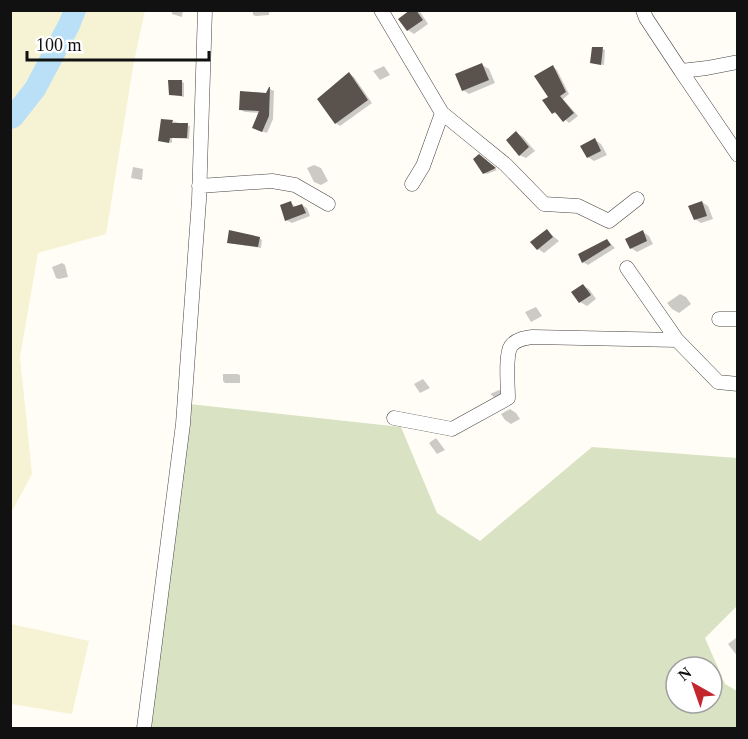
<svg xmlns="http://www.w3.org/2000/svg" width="748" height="739" font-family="Georgia,serif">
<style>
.farmland{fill:#f6f3d4}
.cemetery{fill:#d9e3c4;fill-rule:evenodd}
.shadow{fill:#0003}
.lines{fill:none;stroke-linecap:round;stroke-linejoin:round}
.river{stroke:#b9e0f7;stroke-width:22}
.building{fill:#5a524d}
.minor-casing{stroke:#444;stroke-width:15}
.minor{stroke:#fff;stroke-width:14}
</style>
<rect width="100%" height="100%" fill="#fffdf5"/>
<path class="farmland" d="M 11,10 L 145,11 L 134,61 L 106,234 L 38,253 L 20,357 L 32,474 L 11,513 Z
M 11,624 L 89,641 L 72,714 L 11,704 Z"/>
<path class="cemetery" d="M 189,404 L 401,427 L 437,513 L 480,541 L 592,447 L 737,458 L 737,606 L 705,638 L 725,684 L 737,691 L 737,728 L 150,728 ZM 676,667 L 712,667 L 712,703 L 676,703 Z"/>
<path class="shadow" d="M 172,10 L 183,10 L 182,17 L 172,14 Z
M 253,10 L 269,10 L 269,15 L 256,16 L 253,15 Z
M 416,10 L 421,13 L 428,24 L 414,34 L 408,30 Z
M 602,49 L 605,50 L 604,65 L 592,63 Z
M 482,65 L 489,69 L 495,83 L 469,94 L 463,90 Z
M 384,66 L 390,75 L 380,80 L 373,71 Z
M 553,67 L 557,70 L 569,94 L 563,99 L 578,116 L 569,123 L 559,114 L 553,113 L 550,98 Z
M 350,74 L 354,77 L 372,103 L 340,126 L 336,123 Z
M 181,81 L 184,83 L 184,97 L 170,94 Z
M 270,89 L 274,91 L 273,119 L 267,133 L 258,130 L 260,113 L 245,112 L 241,110 L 267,95 Z
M 172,121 L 190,126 L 189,139 L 172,138 L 172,143 L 160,140 Z
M 517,133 L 523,137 L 535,151 L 526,158 L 519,155 Z
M 595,140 L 601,144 L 607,155 L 594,161 L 588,157 Z
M 482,158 L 497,170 L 487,174 L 484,173 Z
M 314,165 L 321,168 L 328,181 L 321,185 L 314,182 L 307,168 Z
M 133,167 L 143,169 L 142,180 L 131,178 Z
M 702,202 L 708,206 L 713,219 L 701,223 L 695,219 Z
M 291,203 L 297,208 L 302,205 L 307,208 L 310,216 L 292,223 L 286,220 Z
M 547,231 L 559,241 L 544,253 L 538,249 Z
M 643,232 L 649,236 L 653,244 L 637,252 L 631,248 Z
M 259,238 L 262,240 L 261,248 L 229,243 Z
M 607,240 L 615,248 L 588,265 L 583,262 Z
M 62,263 L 65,265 L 68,277 L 59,279 L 56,278 L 52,267 Z
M 583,286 L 589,289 L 596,299 L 587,306 L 580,302 Z
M 680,294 L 686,297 L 691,304 L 679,313 L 672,309 L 667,303 Z
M 536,307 L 542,316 L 531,322 L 525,312 Z
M 223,374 L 237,374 L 240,375 L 240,383 L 225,383 L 223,381 Z
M 423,379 L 430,388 L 420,393 L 414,384 Z
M 499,390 L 505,394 L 498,400 L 490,394 Z
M 510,409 L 516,413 L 520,419 L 511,424 L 505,420 L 501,414 Z
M 436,438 L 445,450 L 437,454 L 429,443 Z
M 736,638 L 738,639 L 738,657 L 728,644 Z"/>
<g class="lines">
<path class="river" d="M 10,118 L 13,117 L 35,89 L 69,25 L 75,10"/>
</g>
<path class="building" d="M 410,10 L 416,10 L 423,20 L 407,31 L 398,19 Z
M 592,47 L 603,47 L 601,65 L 590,63 Z
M 482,63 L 489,80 L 462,91 L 455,74 Z
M 553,65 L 566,92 L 560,96 L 574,113 L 563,122 L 555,112 L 552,114 L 542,100 L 548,97 L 534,76 Z
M 349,72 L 368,100 L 335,124 L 317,99 Z
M 168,80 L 182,80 L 182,96 L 169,95 Z
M 269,87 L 270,87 L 269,116 L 262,132 L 252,128 L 259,111 L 239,110 L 240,91 L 266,93 Z
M 161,119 L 173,120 L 172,123 L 188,123 L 187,138 L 170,138 L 169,143 L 158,141 Z
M 516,131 L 529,147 L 519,156 L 506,140 Z
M 595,138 L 601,151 L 587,158 L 580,146 Z
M 479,154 L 496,168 L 483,174 L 473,159 Z
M 291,201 L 293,207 L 302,204 L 306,213 L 285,221 L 280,205 Z
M 702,201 L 707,216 L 694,220 L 688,206 Z
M 547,229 L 553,237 L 537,250 L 530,242 Z
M 229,230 L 260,237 L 258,247 L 227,243 Z
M 643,230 L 647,241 L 630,249 L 625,239 Z
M 607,239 L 611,245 L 582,263 L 578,254 Z
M 583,284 L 591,295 L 579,303 L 571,292 Z"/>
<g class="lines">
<defs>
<path id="minor" d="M 381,10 L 442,113 L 423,166 L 412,184
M 643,10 L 646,18 L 681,71 L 707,68 L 738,62
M 681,71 L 738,155
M 442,113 L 506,165 L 544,204 L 578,206 L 609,221 L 637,199
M 199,186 L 272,181 L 295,185 L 328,204
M 627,268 L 677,340 L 718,382 L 738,384
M 719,319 L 738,319
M 394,418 L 452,429 L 508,398 C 508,386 505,355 511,346 C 516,339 525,338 533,337 L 677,340
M 144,728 L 183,424 L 199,200 L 205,10"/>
</defs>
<use href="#minor" class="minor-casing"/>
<use href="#minor" class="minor"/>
</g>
<rect width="748" height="739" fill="none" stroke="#111111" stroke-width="24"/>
<g transform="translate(694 685) rotate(320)"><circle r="28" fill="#ffffff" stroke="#a0a0a0" stroke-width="1.5"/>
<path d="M0-4.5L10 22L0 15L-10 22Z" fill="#c4262e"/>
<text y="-9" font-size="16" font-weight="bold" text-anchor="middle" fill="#111111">N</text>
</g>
<path d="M27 51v9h182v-9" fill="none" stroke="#111111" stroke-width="3"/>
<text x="36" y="51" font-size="18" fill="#111111" stroke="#ffffff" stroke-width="4.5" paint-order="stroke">100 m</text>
</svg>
